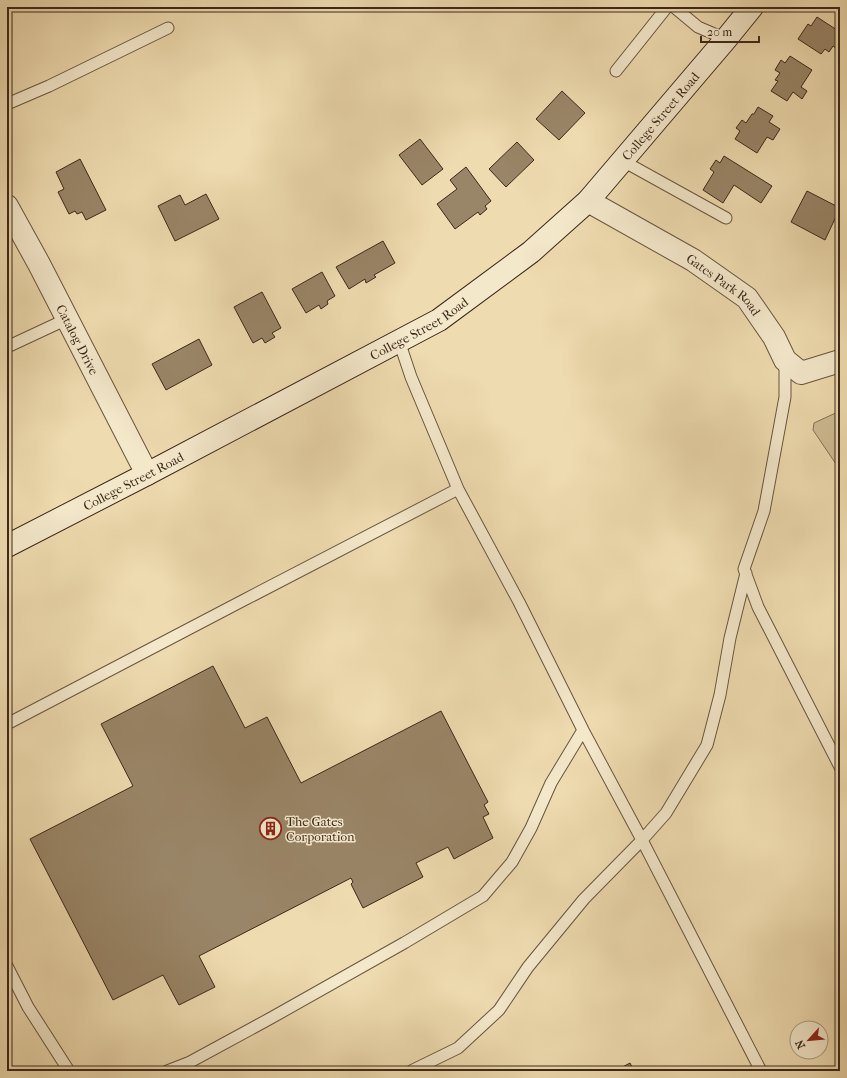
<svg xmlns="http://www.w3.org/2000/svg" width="847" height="1078" font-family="'IM FELL French Canon',serif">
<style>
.green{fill:#d0bd96;stroke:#867258}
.building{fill:#998567;stroke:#3c281a}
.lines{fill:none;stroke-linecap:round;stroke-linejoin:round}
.lane-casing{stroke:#68553f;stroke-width:13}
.street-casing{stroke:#68553f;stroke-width:24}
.secondary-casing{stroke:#3c281a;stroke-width:24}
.lane{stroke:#f4e8cb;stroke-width:11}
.street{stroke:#f4e8cb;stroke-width:22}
.secondary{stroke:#f4e8cb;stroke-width:22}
.labels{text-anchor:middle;stroke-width:3;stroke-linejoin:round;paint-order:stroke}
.street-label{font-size:13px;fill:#3c281a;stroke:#f4e8cb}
.poi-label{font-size:13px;fill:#3c281a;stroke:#f4e8cb;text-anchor:start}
</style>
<rect width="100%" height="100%" fill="#eedbaf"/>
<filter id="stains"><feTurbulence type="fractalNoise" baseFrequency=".005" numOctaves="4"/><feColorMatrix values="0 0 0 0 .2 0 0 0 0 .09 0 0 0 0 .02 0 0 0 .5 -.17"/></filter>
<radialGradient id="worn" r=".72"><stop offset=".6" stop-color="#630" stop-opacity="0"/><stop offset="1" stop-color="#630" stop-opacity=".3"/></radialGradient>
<path class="green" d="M 840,411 L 840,470 L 813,430 L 814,423 Z"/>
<path class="building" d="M 817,17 L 840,32 L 840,45 L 837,49 L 833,46 L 829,52 L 825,49 L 821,54 L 798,39 L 808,24 L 811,26 Z
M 790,56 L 812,70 L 801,87 L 807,91 L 802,99 L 793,92 L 787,101 L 771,91 L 778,81 L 775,80 L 780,73 L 775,70 L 781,60 L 785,63 Z
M 562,91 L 585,113 L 559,140 L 536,119 Z
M 758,107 L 773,116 L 769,122 L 780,129 L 773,140 L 767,137 L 757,153 L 735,139 L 740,131 L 736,128 L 742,120 L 746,123 L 752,114 L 754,114 Z
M 420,139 L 443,169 L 422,185 L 399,155 Z
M 517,142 L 534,160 L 506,187 L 489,169 Z
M 724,156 L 772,186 L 761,203 L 734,185 L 723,203 L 703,190 L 714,172 L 710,169 L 716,160 L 720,163 Z
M 80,159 L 106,210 L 86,220 L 82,212 L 77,214 L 75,211 L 69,214 L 58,192 L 64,189 L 56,172 Z
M 466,167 L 491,201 L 485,206 L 487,209 L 480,215 L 478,212 L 455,229 L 437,204 L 457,189 L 450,180 Z
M 807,191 L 840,208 L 825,240 L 791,222 Z
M 206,194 L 219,219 L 175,241 L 158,206 L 180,195 L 185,205 Z
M 383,241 L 395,263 L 374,275 L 376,277 L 366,283 L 365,279 L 349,289 L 336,267 Z
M 322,272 L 335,296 L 327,301 L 328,304 L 321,309 L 319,305 L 306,313 L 292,289 Z
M 262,292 L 281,328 L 272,333 L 275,337 L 265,343 L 262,338 L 253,343 L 234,307 Z
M 199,339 L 212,365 L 166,390 L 152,364 Z
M 213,666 L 245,728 L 267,717 L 301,783 L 441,711 L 488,802 L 484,805 L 489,814 L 483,817 L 493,838 L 454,859 L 448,847 L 416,863 L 423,877 L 363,908 L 351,884 L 353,882 L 351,878 L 199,956 L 215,987 L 179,1005 L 163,975 L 113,1000 L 30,839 L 133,786 L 101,724 Z
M 630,1063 L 634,1071 L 615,1071 Z"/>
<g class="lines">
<defs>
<path id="lane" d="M 674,7 L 698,27 L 726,39
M 616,71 L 667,7
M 7,104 L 49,86 L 168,28
M 623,161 L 726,218
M 399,341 L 411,377 L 458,489 L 519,602 L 583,730 L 642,840 L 761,1071
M 7,347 L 67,319
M 785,360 L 785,397 L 764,511 L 744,569 L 758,607 L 840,767
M 7,724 L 244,600 L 458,489
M 7,966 L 28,1007 L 69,1071
M 167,1071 L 190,1062 L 271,1018 L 404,943 L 483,896 L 512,862 L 531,828 L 551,783 L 583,730
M 411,1071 L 458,1048 L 499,1010 L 528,967 L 584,899 L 642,840 L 666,813 L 707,745 L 720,695 L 730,638 L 746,573"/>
<g id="street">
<path id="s1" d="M 588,201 L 693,260 L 747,298 L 774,337 L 785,360 L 801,373 L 840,361"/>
<path id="s2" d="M 7,206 L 39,264 L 147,474"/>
</g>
<g id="secondary">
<path id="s3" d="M 7,546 L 147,474 L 439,320 L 531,252 L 588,201 L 726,39 L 752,7"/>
</g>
</defs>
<use href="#lane" class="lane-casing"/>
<use href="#street" class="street-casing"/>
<use href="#secondary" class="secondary-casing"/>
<use href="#lane" class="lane"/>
<use href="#street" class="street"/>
<use href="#secondary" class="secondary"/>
</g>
<defs>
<symbol id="building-ring" viewBox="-11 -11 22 22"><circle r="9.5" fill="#f4e8cb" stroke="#8f2418" stroke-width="1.5"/><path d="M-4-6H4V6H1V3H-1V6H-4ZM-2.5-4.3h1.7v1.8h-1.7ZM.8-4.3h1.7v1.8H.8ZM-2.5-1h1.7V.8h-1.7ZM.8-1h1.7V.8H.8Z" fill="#8f2418"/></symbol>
</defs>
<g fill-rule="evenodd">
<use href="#building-ring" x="258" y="816" width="25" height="25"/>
</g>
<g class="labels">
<g class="street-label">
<text dy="5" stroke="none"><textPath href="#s3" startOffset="790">College Street Road</textPath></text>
<text dy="5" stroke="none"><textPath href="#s1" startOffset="160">Gates Park Road</textPath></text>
<text dy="5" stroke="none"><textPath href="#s3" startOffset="466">College Street Road</textPath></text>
<text dy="5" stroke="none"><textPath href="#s2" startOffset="151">Catalog Drive</textPath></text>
<text dy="5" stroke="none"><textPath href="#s3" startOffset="142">College Street Road</textPath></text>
</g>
<g class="poi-label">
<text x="286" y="826">The Gates<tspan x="286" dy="15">Corporation</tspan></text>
</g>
</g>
<rect width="847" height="1078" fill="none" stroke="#eedbaf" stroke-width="24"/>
<rect x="8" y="8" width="831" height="1062" fill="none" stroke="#3c281a" stroke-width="2"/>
<rect x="12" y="12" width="823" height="1054" fill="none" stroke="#3c281a"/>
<g transform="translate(809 1040) rotate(243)"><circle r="19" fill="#f4e8cb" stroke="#aa9b84"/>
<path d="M0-3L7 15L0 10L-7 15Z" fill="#8f2418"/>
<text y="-6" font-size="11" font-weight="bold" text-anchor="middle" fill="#3c281a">N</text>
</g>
<path d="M701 36v6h58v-6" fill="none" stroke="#3c281a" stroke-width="2"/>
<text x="707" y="36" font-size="12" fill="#3c281a" stroke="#f4e8cb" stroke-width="3" paint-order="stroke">20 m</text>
<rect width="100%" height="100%" filter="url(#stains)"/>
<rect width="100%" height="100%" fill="url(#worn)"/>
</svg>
